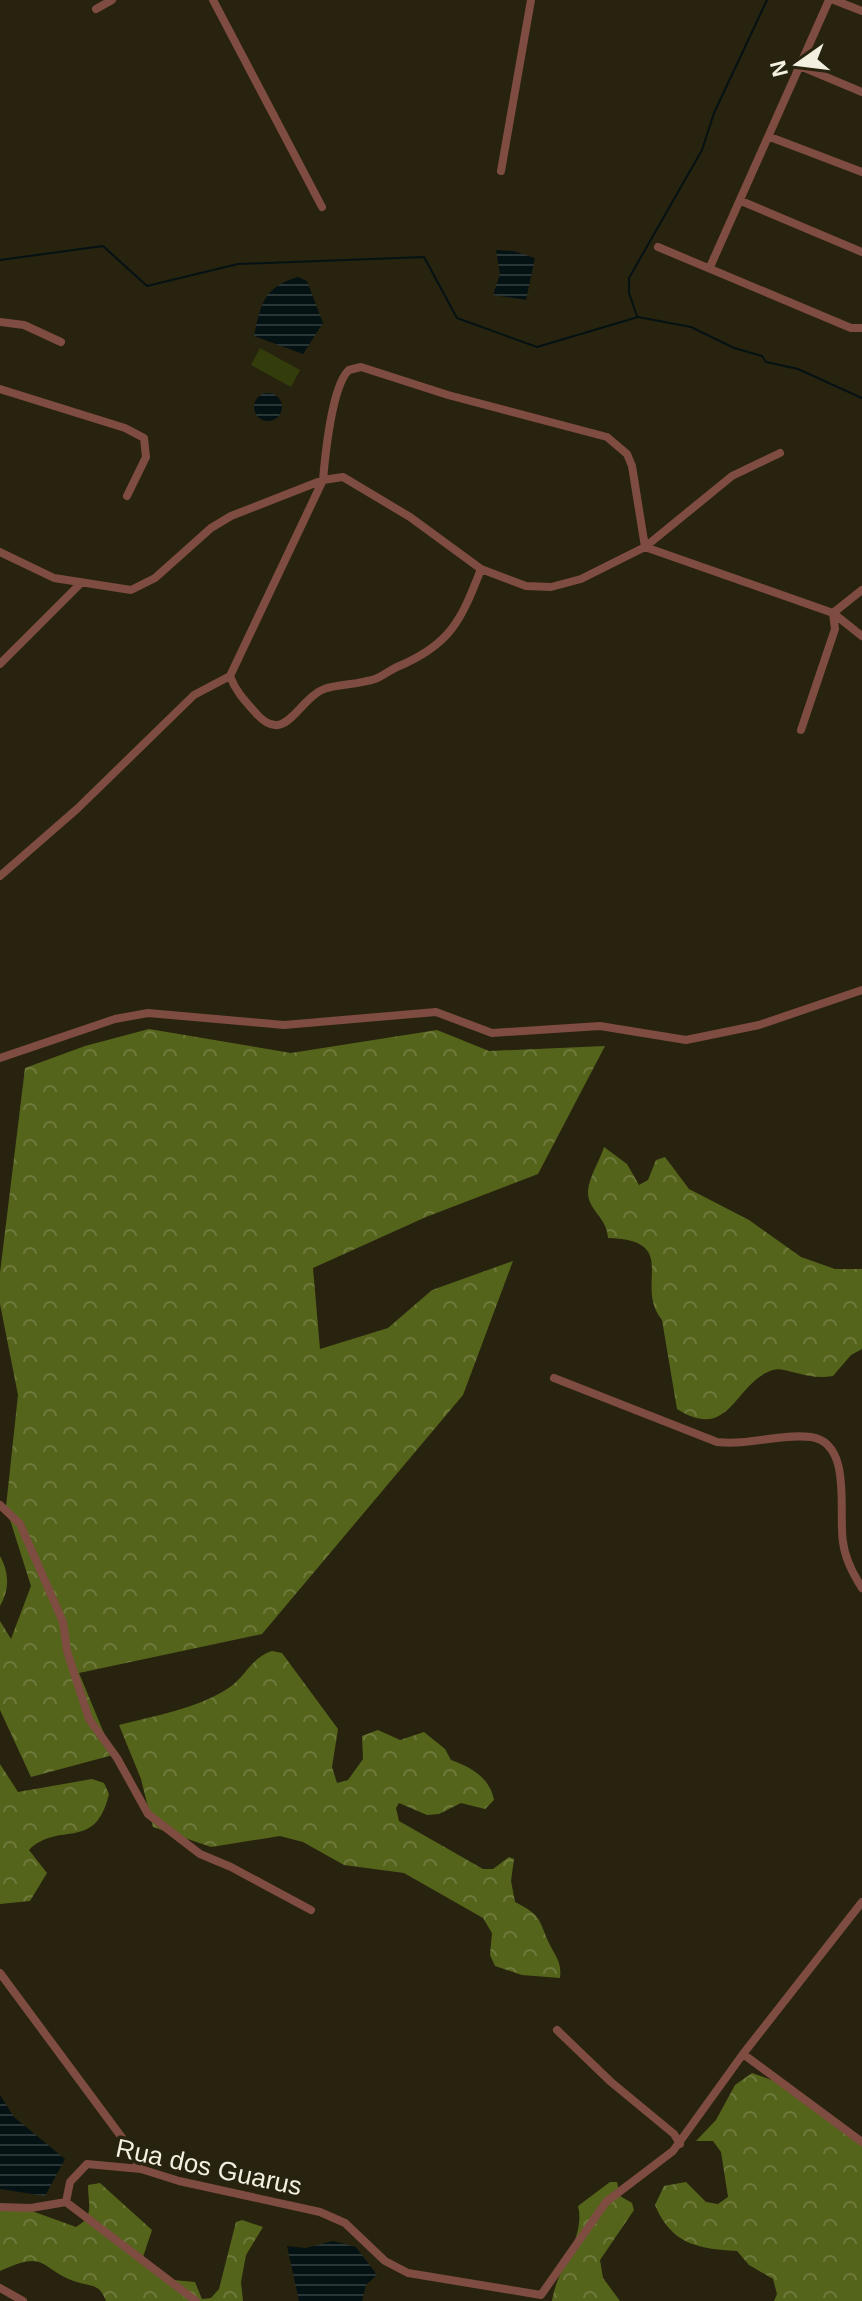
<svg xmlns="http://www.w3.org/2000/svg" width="862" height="2301" font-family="Arial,sans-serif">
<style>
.forest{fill:url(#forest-crowns)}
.pitch{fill:#333d0c}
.water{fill:url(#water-rules)}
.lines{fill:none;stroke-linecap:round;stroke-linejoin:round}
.stream{stroke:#051214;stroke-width:2}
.minor{stroke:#7e4c40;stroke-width:8}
.labels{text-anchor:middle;stroke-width:7;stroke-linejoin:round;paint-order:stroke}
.street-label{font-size:26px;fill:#f3f0e2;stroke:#28230e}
</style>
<defs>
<pattern id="forest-crowns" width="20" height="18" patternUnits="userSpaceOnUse" patternTransform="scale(2)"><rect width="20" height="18" fill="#55641b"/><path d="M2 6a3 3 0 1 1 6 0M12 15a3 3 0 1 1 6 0" fill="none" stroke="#6e7a3c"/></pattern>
<pattern id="water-rules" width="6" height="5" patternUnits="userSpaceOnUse" patternTransform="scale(2)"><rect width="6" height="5" fill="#051214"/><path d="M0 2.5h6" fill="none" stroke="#2a3536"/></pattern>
</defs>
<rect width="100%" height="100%" fill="#28230e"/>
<path class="forest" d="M 149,1029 L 291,1053 L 437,1030 L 489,1051 L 605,1046 L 538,1174 L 426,1217 L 313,1268 L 320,1349 L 388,1328 L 432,1290 L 513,1261 L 463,1395 L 262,1634 L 79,1673 L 113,1755 L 31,1777 L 0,1710 L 0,1621 L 11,1639 L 31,1586 L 6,1507 L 18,1395 L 0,1304 L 0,1273 L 25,1068 L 85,1046 Z
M 604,1147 L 627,1164 L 639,1185 L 648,1180 L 656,1160 L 665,1157 L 689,1189 L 749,1220 L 801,1257 L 835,1269 L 862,1269 L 862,1349 L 851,1355 L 833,1376 C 807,1381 784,1366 773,1370 C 734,1382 731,1443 677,1409 L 662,1320 C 633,1285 682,1240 608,1238 C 607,1217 587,1210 588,1191 C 589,1177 600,1160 604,1147 Z
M 0,1556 C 9,1572 10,1589 0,1606 Z
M 272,1651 L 282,1653 L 338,1729 L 332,1767 L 337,1783 L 348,1780 L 363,1759 L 362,1736 L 378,1730 L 400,1740 L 424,1732 L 445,1749 L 451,1760 C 471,1767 490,1778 494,1800 L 485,1809 L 461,1803 L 439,1814 L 427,1815 L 399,1803 L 396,1808 L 399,1821 L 483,1869 L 493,1869 L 509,1857 L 514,1859 L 511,1881 L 515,1902 C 540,1915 538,1917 548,1941 C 555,1956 562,1961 560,1978 L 522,1975 L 495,1966 L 490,1955 L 492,1933 L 483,1918 L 404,1873 L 344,1865 L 303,1842 L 280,1836 L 211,1847 L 153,1827 L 141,1779 L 119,1725 C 156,1715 198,1709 230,1687 C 246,1676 252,1657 272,1651 Z
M 0,1764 L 18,1792 L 92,1779 L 104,1783 L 109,1794 C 95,1853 59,1820 29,1850 L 47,1873 L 30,1901 L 0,1904 Z
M 752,2073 L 777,2082 L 862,2141 L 862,2301 L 774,2301 L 777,2294 L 773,2279 L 749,2265 L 737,2251 C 698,2249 671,2244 655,2205 L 664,2186 L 686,2182 L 706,2202 L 718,2204 L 728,2197 L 721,2152 L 713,2141 L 696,2141 L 716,2120 L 735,2085 Z
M 610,2182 L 617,2182 L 620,2196 L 632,2203 L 634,2210 L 600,2260 L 603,2278 L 620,2301 L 552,2301 C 557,2268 586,2237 578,2206 Z
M 100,2183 L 152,2230 L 142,2260 L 173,2280 L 195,2282 L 202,2299 L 211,2298 L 219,2289 L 236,2222 L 242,2220 L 263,2227 L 246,2255 L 241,2282 L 243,2301 L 106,2301 C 99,2283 92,2287 77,2282 C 39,2270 49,2248 0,2271 L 0,2207 L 29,2210 L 76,2227 C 95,2216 88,2205 88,2185 Z"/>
<path class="pitch" d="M 260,348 L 300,370 L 291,387 L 251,365 Z"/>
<path class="water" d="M 496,250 L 514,251 L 535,258 L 526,300 L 493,295 L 500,274 Z
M 298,277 L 307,281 L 323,323 L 303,354 L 254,336 C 261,304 263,287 298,277 Z
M254 407a14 14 0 1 1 28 0a14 14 0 1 1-28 0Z
M 0,2095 L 14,2117 L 65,2159 L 45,2196 L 0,2189 Z
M 333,2241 L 356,2247 L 377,2275 L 366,2285 L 362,2301 L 299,2301 L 287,2246 L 306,2248 Z"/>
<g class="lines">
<path class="stream" d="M 0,260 L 103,246 L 147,286 L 238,264 L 424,257 L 457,318 L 537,347 L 638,317 L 691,327 L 734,348 L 762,356 L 766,362 L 798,369 L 862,398
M 637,316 L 629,293 L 629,278 L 702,150 L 714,113 L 767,0"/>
<path class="minor" d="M 213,0 L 322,207
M 834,0 L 862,11
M 96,9 L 112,0
M 800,66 L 862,92
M 770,137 L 862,172
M 501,171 L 531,0
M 741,201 L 862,252
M 658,247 L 851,328 L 862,328
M 710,267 L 829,0
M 0,322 L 24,325 L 61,342
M 0,389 L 125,428 L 144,438 L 146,457 L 127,496
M 0,552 L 54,578 L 131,590 L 155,578 L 211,528 L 231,516 L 323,480 L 343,477 L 410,517 L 481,569 L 526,586 L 551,587 L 581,579 L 645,547 L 833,613 L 862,590
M 833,613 L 862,636
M 0,664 L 81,583
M 230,676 C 235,690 244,700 254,711 C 286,750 297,697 327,688 C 343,684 360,684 375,679 C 383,676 390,670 397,667 C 450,645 461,621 481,569
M 801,730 L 835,629 L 833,613
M 0,876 L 77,809 L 194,695 L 230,676 L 323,480 C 325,457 332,385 349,370 L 361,367 L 448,395 L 607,437 L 627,454 L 632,466 L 645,547 L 732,476 L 780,453
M 0,1058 L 115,1019 L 148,1013 L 284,1025 L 436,1012 L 492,1033 L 600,1026 L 686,1040 L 759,1025 L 862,990
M 554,1378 L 717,1442 C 749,1446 780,1433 811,1437 C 853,1443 838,1513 843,1542 C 845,1559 853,1574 862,1588
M 0,1505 L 20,1524 L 63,1622 L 67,1651 L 89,1719 L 117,1758 L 148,1814 L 200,1854 L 231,1867 L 311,1910
M 0,1973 L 123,2139 L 141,2169
M 557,2030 L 611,2082 L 674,2134 L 680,2144
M 743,2054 L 862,2142
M 66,2202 L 70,2182 L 87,2164 L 141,2169 L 179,2181 L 320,2212 L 345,2223 L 385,2261 L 408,2273 L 541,2295 L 606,2202 L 673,2151 L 743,2054 L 862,1902
M 0,2207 L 31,2208 L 66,2202 L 196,2301
M 0,2288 L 23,2301"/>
</g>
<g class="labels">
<g class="street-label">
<text transform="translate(209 2167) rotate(12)" y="9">Rua dos Guarus</text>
</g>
</g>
<g transform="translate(798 64) rotate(256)" stroke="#28230e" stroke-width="6" paint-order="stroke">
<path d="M0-6L14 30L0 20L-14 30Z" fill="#f3f0e2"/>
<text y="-12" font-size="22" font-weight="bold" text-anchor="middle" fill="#f3f0e2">N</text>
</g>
</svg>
